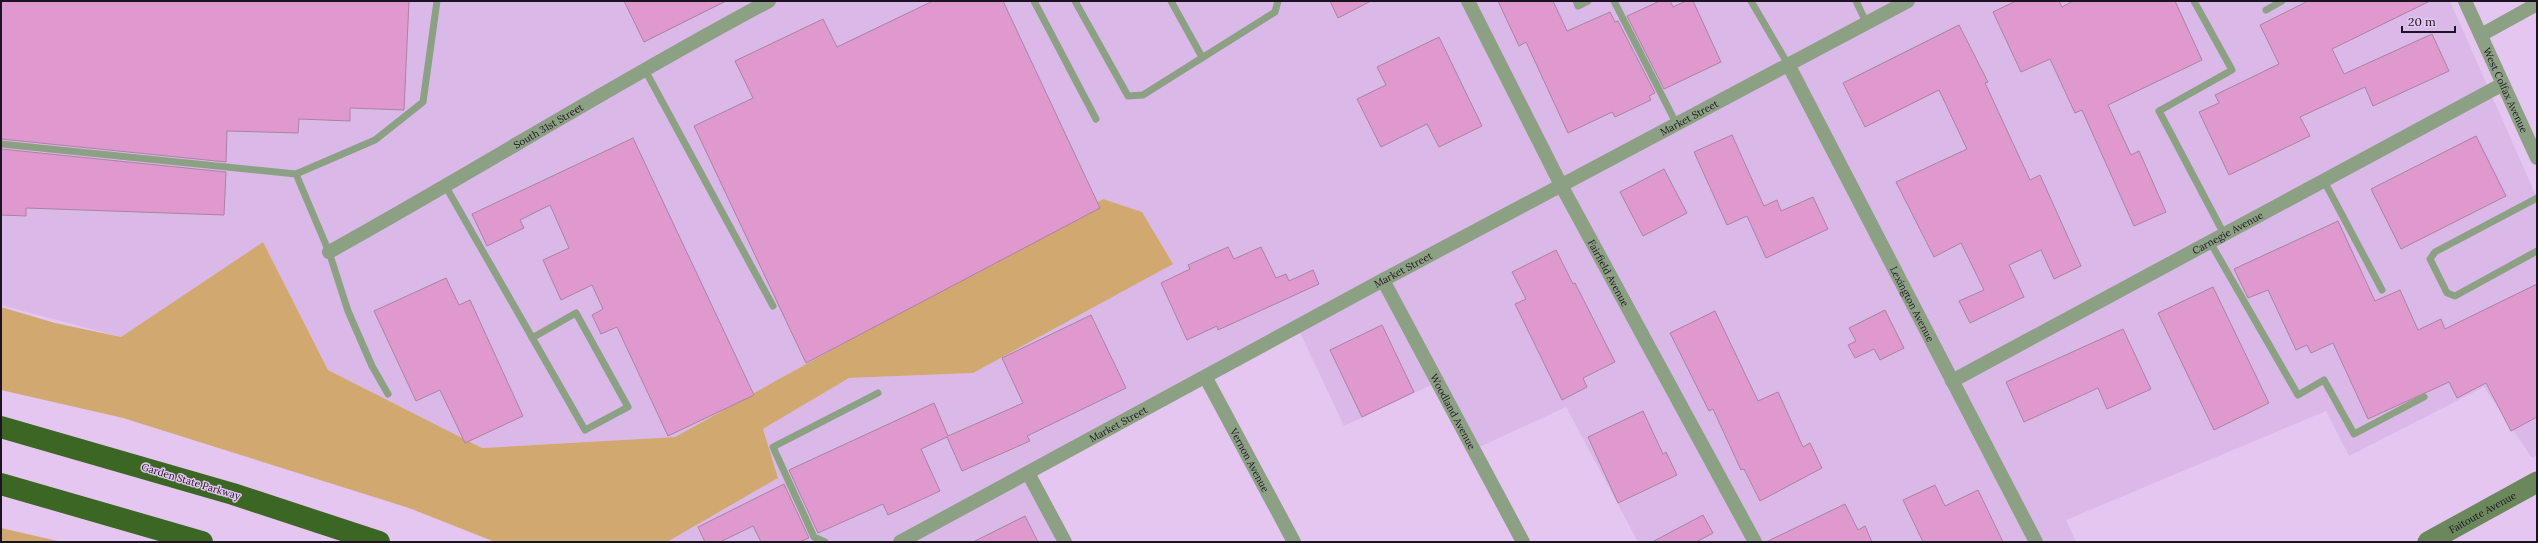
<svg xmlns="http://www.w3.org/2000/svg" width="2538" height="543" font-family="Lora,serif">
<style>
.built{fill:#dab9e9}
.green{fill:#d1a970}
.building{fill:#df99ce;stroke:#ab82a1}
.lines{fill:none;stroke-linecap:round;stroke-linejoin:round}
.lane{stroke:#8ca183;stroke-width:7}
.street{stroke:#8ca183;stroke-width:14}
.secondary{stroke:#6a885c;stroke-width:21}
.highway{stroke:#3b6623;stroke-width:22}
.labels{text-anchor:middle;stroke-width:3;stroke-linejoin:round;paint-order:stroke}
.street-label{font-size:10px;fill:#1c1221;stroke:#e4c6f1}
</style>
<rect width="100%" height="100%" fill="#e4c6f1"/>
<path class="built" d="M 1,1 L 2450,1 L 2537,198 L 2537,455 L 2532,458 L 2484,387 L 2349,456 L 2326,411 L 2066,520 L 2076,542 L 1638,542 L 1566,407 L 1475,449 L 1438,382 L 1344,426 L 1297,326 L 1027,470 L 1066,542 L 667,542 L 778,478 L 763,429 L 849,378 L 973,373 L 1103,199 L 675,437 L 482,448 L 328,370 L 263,242 L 121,337 L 1,305 Z"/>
<path class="green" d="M 1103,199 L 1142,212 L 1173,264 L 973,373 L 849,378 L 763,429 L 778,478 L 667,542 L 495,542 L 409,508 L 123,418 L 1,390 L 1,307 L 55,323 L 121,337 L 263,242 L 328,370 L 482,448 L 675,437 Z
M 1,528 L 62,542 L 1,542 Z"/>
<path class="building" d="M 1,1 L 409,1 L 404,110 L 350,108 L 350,121 L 299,119 L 298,133 L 227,131 L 226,162 L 1,139 Z
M 624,1 L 726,1 L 644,42 Z
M 933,1 L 1003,1 L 1100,208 L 806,363 L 694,126 L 753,98 L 735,61 L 823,19 L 837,47 Z
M 1330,1 L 1371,1 L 1338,18 Z
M 1498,1 L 1553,1 L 1567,31 L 1610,12 L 1615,22 L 1618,21 L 1655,93 L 1649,96 L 1651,100 L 1615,117 L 1612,112 L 1568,133 L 1526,42 L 1519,46 Z
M 1660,1 L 1670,1 L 1673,7 L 1686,1 L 1693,1 L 1721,62 L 1664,89 L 1627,16 Z
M 2016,1 L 2059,1 L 2062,7 L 2073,1 L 2175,1 L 2202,60 L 2108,105 L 2131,155 L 2139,151 L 2166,212 L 2134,226 L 2082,110 L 2075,113 L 2050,59 L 2021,72 L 1993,12 Z
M 2308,1 L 2430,1 L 2332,49 L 2344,74 L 2432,34 L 2449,71 L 2373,106 L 2365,87 L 2300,117 L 2310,136 L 2229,175 L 2199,112 L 2219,103 L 2215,95 L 2279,64 L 2260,25 Z
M 1959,25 L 1988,82 L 1985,83 L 2030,180 L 2040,175 L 2081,266 L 2054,279 L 2041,250 L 2009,265 L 2024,297 L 1970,323 L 1959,301 L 1984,290 L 1961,243 L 1934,257 L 1896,182 L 1967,149 L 1939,90 L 1865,127 L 1843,83 Z
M 1439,37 L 1482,126 L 1439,147 L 1427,124 L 1381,147 L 1357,99 L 1386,85 L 1377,67 Z
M 1732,135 L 1764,206 L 1777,200 L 1781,211 L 1813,197 L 1828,229 L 1766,258 L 1747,216 L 1727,225 L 1694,152 Z
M 2476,136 L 2506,196 L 2401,249 L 2371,189 Z
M 633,138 L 754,395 L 668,436 L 617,327 L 601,334 L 592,315 L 603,309 L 592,285 L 561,300 L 543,260 L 569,248 L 550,205 L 520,220 L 524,228 L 487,246 L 472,214 Z
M 1,149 L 226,172 L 224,215 L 26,208 L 26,216 L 1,215 Z
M 1664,169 L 1687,213 L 1643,236 L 1620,192 Z
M 2338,221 L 2375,301 L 2400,290 L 2418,330 L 2441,319 L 2445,329 L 2537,284 L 2537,417 L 2511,431 L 2486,383 L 2457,398 L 2449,382 L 2368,419 L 2333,343 L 2311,353 L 2307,345 L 2296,350 L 2268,290 L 2248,298 L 2234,269 Z
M 1228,247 L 1234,259 L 1261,247 L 1276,278 L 1286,274 L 1289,281 L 1313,270 L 1319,284 L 1218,330 L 1217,326 L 1187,340 L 1161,283 L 1190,269 L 1188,265 Z
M 1556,250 L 1573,284 L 1575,283 L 1615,362 L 1583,378 L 1587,387 L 1562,400 L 1515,304 L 1526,299 L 1512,272 Z
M 446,278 L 459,305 L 470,300 L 523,416 L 465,443 L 440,390 L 416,401 L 374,311 Z
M 2213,287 L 2269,403 L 2214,430 L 2158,313 Z
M 1885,310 L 1904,348 L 1880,360 L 1874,349 L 1855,358 L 1848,345 L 1856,341 L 1849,328 Z
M 1715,311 L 1758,401 L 1778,392 L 1803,447 L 1810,443 L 1822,468 L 1760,501 L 1744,469 L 1741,470 L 1713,409 L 1709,411 L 1670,333 Z
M 1091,315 L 1126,388 L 1027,436 L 1030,441 L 962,471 L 947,437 L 921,449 L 940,491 L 888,515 L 883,504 L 818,533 L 789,470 L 934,403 L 948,436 L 1023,403 L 1002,358 Z
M 1382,325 L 1414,392 L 1362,417 L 1330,350 Z
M 2123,329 L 2151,389 L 2107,409 L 2098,388 L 2024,422 L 2006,382 Z
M 1643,411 L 1663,454 L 1666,452 L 1677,475 L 1618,503 L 1588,437 Z
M 784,484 L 809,538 L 799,542 L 761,542 L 753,526 L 720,542 L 705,542 L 698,527 Z
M 1935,485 L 1945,506 L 1978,490 L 2003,542 L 1923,542 L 1903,500 Z
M 1845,504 L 1858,530 L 1865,526 L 1872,542 L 1766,542 Z
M 1703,515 L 1713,533 L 1696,542 L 1652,542 Z
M 1025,516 L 1038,542 L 973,542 Z"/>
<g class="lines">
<path class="lane" d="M 1034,1 L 1096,119
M 1075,1 L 1128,96 L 1143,95 L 1275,12 L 1278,1
M 1171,1 L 1202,57
M 1576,1 L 1578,6 L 1588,1
M 1614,1 L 1677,125
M 1751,1 L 1789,66
M 1856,1 L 1867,24
M 2194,1 L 2232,70 L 2159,111 L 2224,234
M 2266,10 L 2282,1
M 645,70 L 773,306
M 1,144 L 296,174 L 375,140 L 423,102 L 437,1
M 296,174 L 329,252 L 348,311 L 372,366 L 388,394
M 2324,181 L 2382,290
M 446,187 L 585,430 L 628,407 L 576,313 L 532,338
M 2537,198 L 2435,252 L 2430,259 L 2447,293 L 2455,296 L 2537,251
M 2210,242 L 2298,395 L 2324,380 L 2354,434 L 2424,397
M 825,542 L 814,537 L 773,447 L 878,393"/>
<g class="street">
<path id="s1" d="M 1468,1 L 1561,185 L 1755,542"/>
<path id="s2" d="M 2465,1 L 2537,158"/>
<path d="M 2481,35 L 2537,4"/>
<path id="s3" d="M 1789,66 L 2036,542"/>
<path id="s4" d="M 329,252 C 477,170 620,80 769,1"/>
<path id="s5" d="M 1383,280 L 1523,542"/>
<path id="s6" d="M 1206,378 L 1294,542"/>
<path id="s7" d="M 1952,381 L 2503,84"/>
<path d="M 1028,473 L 1065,542"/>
<path id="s8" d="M 900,542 L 1383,280 L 1908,1"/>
</g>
<path class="secondary" id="s9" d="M 2428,542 L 2537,482"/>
<path class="highway" d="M 1,427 L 233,494 L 379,542
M 1,484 L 202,542"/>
</g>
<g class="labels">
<g class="street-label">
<text dy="4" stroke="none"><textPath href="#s2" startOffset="98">West Colfax Avenue</textPath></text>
<text dy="4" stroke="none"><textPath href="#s8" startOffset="896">Market Street</textPath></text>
<text dy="4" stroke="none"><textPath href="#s4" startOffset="253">South 31st Street</textPath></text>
<text dy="4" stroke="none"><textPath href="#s7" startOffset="313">Carnegie Avenue</textPath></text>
<text dy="4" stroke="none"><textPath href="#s8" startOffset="572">Market Street</textPath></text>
<text dy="4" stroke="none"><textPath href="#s1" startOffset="306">Fairfield Avenue</textPath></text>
<text dy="4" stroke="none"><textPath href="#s3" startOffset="268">Lexington Avenue</textPath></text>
<text dy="4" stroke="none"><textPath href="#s5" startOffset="149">Woodland Avenue</textPath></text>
<text dy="4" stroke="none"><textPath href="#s8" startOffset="248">Market Street</textPath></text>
<text dy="4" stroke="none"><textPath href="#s6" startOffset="93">Vernon Avenue</textPath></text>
<text transform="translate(191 481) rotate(17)" y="4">Garden State Parkway</text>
<text dy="4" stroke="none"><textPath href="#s9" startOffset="62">Faitoute Avenue</textPath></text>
</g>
</g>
<rect width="2538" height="543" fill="none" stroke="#1c1221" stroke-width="4"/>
<path d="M2402 26v6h53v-6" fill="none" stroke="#1c1221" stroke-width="2"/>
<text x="2408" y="26" font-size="12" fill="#1c1221" stroke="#e4c6f1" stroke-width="3" paint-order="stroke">20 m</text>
</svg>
